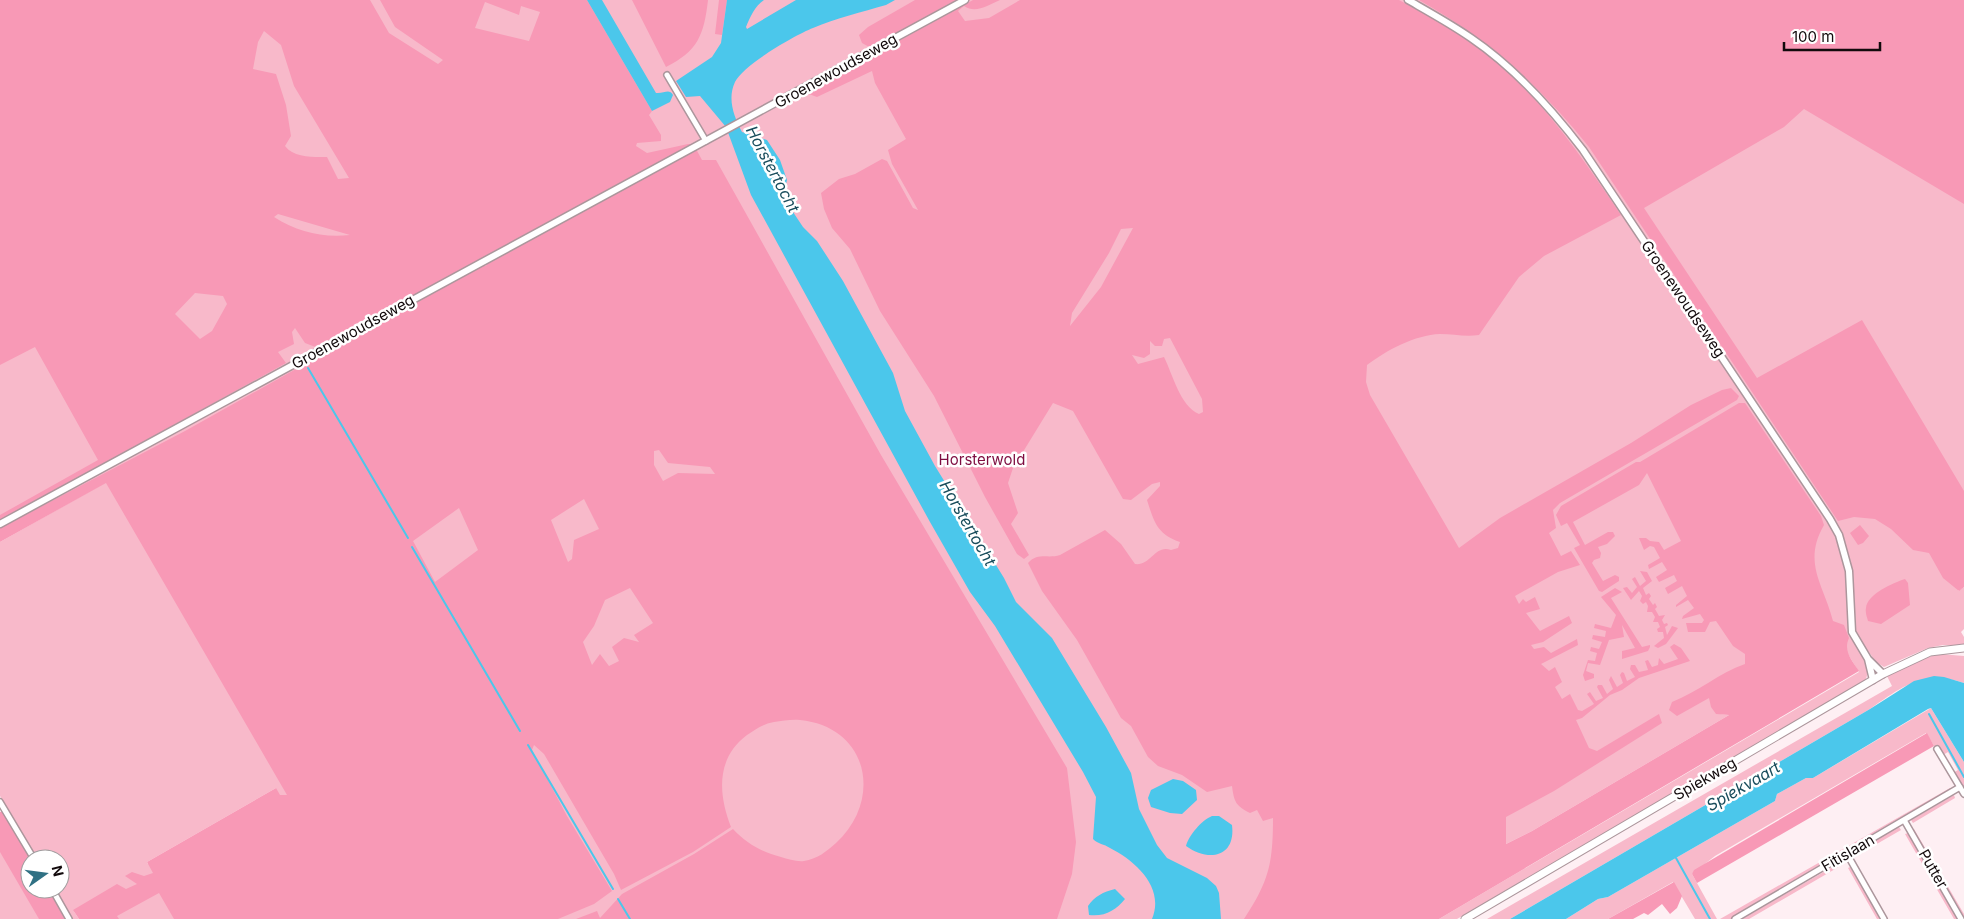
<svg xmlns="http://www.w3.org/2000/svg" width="1964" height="919" font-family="Inter,sans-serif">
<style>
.green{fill:#f8b9ca;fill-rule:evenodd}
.forest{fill:#f899b6;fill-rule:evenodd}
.water{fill:#4bc7eb}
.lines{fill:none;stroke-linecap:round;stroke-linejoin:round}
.stream{stroke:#4bc7eb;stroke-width:2}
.minor-casing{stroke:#ac969c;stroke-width:8}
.tertiary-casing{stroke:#ac969c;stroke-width:9}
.secondary-casing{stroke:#ac969c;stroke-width:9}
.minor{stroke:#fff;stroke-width:5}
.tertiary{stroke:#fff;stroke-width:6}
.secondary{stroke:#fff;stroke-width:7}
.labels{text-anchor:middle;stroke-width:5;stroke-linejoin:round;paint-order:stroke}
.street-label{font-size:15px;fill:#120a0c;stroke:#fff}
.park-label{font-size:15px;fill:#7e0d41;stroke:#fff}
.water-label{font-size:16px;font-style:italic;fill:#194d5c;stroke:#fff}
</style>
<rect width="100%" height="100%" fill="#feeff3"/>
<path class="green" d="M 0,0 L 1964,0 L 1964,559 L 1958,591 L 1964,587 L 1964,629 L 1961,632 L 1964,637 L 1964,646 L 1943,645 L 1928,648 L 1884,667 L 1876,662 L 1858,637 L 1853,640 C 1859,654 1873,666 1865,681 L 1457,919 L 1439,919 L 1859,672 L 1846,651 L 1720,714 L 1729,715 L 1532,831 L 1506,844 L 1506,833 L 1351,919 L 81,919 L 73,910 L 79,919 L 72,919 L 54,889 L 60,889 L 60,859 L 37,859 L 0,796 L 0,542 L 103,484 L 0,534 ZM 276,788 L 276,789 L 148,864 L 147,862 Z
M 1940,654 L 1964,656 L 1964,683 C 1923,670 1903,686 1870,709 L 1510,919 L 1487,919 L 1892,686 L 1887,676 L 1924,658 Z
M 1931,708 L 1964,762 L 1964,792 L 1953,773 L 1958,770 L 1948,752 L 1943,755 L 1938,746 L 1934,746 L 1926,733 L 1715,856 L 1692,874 L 1717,919 L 1695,919 L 1673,882 L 1608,919 L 1566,919 L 1598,899 L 1608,897 L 1775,801 L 1777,794 L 1806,778 L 1813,778 Z
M 1950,788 L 1951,790 L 1731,919 L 1720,919 Z
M 1954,795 L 1955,798 L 1913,823 L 1911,820 Z
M 1899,827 L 1901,830 L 1856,856 L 1853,853 Z
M 1914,829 L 1964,914 L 1964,918 L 1912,830 Z
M 0,830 L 30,889 L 51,919 L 0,919 Z
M 1908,833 L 1957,919 L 1954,919 L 1905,834 Z
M 1841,862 L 1842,865 L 1749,919 L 1742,919 Z
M 1850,867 L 1881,919 L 1877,919 L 1848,868 Z"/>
<path class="forest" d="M 0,0 L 370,0 L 389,33 L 438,64 L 443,60 L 395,27 L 380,0 L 587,0 L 652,111 L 649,115 L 661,135 L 661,141 L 637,143 L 636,146 L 647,153 L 688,144 L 691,144 L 692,147 L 318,348 L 305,343 L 295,328 L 292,332 L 294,344 L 278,352 L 286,363 L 0,521 L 0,515 L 98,460 L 35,347 L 0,365 ZM 485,2 L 519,15 L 521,6 L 540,12 L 529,41 L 475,28 ZM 264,31 L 281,45 L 294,86 L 349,178 L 338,179 L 327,157 C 313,157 294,158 285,146 L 291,136 L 286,105 L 276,74 L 253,69 L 258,42 ZM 278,214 L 350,235 C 322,238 298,232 274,217 ZM 195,293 L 223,296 L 227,304 L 212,331 L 200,339 L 175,314 Z
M 632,0 L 708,0 C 704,35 698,51 666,67 Z
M 719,0 L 727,0 L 722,35 L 715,34 Z
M 915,0 L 958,0 L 871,48 L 862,43 L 859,35 L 868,27 Z
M 973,0 L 1000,0 C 988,5 976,14 964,6 L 958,11 L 965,21 L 989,18 L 1020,0 L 1399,0 C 1429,16 1460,32 1487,54 C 1543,99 1581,156 1621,215 L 1544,256 L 1519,277 L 1479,335 C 1465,337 1453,334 1440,334 C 1415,335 1387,350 1367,365 L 1366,382 L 1370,395 L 1459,548 L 1500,518 L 1631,443 L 1691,405 L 1722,390 L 1731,388 L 1739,396 L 1737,400 L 1560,503 L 1553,510 L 1556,528 L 1549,533 L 1561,556 L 1571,551 L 1580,565 L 1558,572 L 1515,596 L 1519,604 L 1523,599 L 1526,602 L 1535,597 L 1540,609 L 1526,613 L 1540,631 L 1569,616 L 1572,623 L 1543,642 L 1531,645 L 1534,649 L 1544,647 L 1551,653 L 1577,639 L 1578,645 L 1541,664 L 1549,671 L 1555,667 L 1562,682 L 1555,687 L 1562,699 L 1570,694 L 1578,710 L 1582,711 L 1594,704 L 1587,694 L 1590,692 L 1596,701 L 1603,698 L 1597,687 L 1598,685 L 1602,685 L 1607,694 L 1613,689 L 1609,680 L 1611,676 L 1617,687 L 1623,683 L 1620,675 L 1622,672 L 1624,673 L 1627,681 L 1635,677 L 1630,669 L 1631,665 L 1635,665 L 1639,672 L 1648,670 L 1645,661 L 1648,660 L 1652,667 L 1658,665 L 1659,658 L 1664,664 L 1678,659 L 1670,647 L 1674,644 L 1681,648 L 1690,661 L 1639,678 L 1622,690 L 1610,695 L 1582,718 L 1576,720 L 1589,748 L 1597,751 L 1659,714 L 1662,723 L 1554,791 L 1506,817 L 1506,844 L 1532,831 L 1729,715 L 1716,714 L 1711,707 L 1709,698 L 1677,716 L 1669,710 L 1672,702 C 1698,692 1719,673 1745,664 L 1745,654 L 1733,646 L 1716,621 L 1710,622 L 1705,632 L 1688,632 L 1686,623 L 1702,623 L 1704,620 L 1700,614 L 1682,619 L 1683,616 L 1694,608 L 1688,600 L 1676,607 L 1676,605 L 1687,596 L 1682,586 L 1668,594 L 1665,588 L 1677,581 L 1674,575 L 1659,582 L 1656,577 L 1667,570 L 1662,562 L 1649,569 L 1648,565 L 1660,558 L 1654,547 L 1650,546 L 1644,550 L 1639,538 L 1646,538 L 1650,541 L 1659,542 L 1664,550 L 1681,541 L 1647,473 L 1639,485 L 1573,522 L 1585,545 L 1608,532 L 1613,532 L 1615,536 L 1607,544 L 1598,547 L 1601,553 L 1600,558 L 1594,560 L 1592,563 L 1603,581 L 1615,575 L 1619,577 L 1619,581 L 1602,592 L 1599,591 L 1574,548 L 1580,545 L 1567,523 L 1561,526 L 1556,515 L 1561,506 L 1636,462 L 1640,462 L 1739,403 L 1745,403 L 1821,516 L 1824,525 C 1802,563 1824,585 1833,621 L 1844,625 L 1849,638 C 1843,651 1852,660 1859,671 L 1439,919 L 1244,919 C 1269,881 1273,863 1273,818 L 1263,821 L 1257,810 L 1250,813 C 1236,806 1234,802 1232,786 L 1207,792 L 1182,775 L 1158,766 L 1148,757 L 1131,726 L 1121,718 L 1077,640 L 1042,591 L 1028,563 C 1038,552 1048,559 1060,555 L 1105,530 L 1121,544 L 1135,564 C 1151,566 1155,544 1171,550 L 1178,548 L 1180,542 C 1157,534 1154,522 1147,500 L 1160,486 L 1160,482 L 1152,484 L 1131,500 L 1123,499 L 1073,411 L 1053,403 L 1013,468 L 1008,483 L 1018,513 L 1011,524 L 1029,555 L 1024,559 L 1017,554 L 985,497 L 934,396 L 880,311 L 850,249 L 832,228 L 824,209 L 821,193 L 839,179 L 855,174 L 882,159 L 887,161 L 913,208 L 918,210 L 892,164 L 888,150 L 906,139 L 875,83 L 872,71 L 817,97 L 806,93 L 811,89 ZM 1133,228 L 1101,287 L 1070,326 L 1072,313 L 1109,253 L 1121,229 ZM 1170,338 L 1202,399 L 1203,412 L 1199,414 C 1180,406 1173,375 1164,357 L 1138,364 L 1132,355 L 1144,358 L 1150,354 L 1150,341 L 1155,346 L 1162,346 L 1164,339 Z
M 1419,0 L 1964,0 L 1964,204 L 1804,109 L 1784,127 L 1644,208 L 1757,378 L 1862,320 L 1964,491 L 1964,587 L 1959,591 L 1943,578 L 1929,553 L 1913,550 L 1891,529 L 1875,519 L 1854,517 L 1838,521 L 1589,147 C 1542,88 1485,37 1419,0 Z
M 696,149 L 702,160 L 716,160 L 881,455 L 1067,768 L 1076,842 L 1072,874 L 1057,919 L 576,919 L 597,911 L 600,918 L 622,894 L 694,854 L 733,829 C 747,844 762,852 781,857 C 788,859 797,862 804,861 C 817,859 826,852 836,843 C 883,800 869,727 800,720 C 792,719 782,721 774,722 C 763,724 756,729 747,735 C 716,758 718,794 731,827 L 693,852 L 621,890 L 614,874 L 544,754 L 534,745 L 532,750 L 567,816 L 612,891 L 594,904 L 558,919 L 174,919 L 159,893 L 117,916 L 119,919 L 79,919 L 73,910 L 117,884 L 126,889 L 137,884 L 125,876 L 132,872 L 144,876 L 153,873 L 147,862 L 276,788 L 280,795 L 287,795 L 106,483 L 0,542 L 0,528 L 185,431 L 480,266 L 486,266 L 488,261 ZM 659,450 L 668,463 L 710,467 L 715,474 L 678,473 L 663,481 L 654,465 L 654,451 ZM 584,499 L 599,529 L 574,540 L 572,559 L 568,562 L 551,520 ZM 459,508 L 478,550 L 435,582 L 413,541 ZM 630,588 L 653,623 L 634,635 L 639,642 L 624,638 L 612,647 L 619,661 L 609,666 L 600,654 L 592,665 L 583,642 L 594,626 L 605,600 Z
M 1860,525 L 1869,536 L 1863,543 L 1858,545 L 1850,533 Z
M 1640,571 L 1647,572 L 1652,581 L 1643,588 L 1646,595 L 1649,593 L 1651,596 L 1649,599 L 1653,605 L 1655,603 L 1657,607 L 1655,609 L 1659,616 L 1665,615 L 1662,620 L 1664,624 L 1667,623 L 1668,625 L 1665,627 L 1667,635 L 1672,626 L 1678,628 L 1666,644 L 1658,648 L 1654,646 L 1664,638 L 1663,632 L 1658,632 L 1657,629 L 1660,627 L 1658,622 L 1653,622 L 1655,617 L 1652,612 L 1647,612 L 1648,606 L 1646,602 L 1643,604 L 1640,601 L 1642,596 L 1639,591 L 1631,600 L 1623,588 L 1627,587 L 1632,593 L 1637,587 L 1632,579 L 1635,577 L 1640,586 L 1646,581 Z
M 1905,579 L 1908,583 L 1910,605 L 1881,624 L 1868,621 C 1867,617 1865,612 1866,608 C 1867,594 1893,583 1905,579 Z
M 1615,588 L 1622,592 L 1611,598 L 1642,647 L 1650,645 L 1650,647 L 1648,651 L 1622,659 L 1622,651 L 1635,648 L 1622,625 L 1624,637 L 1609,640 L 1600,665 L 1588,663 L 1586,671 L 1594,674 L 1594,678 L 1585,681 L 1583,675 L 1588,660 L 1595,661 L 1597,653 L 1590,651 L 1591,647 L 1599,649 L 1602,642 L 1592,639 L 1593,635 L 1605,637 L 1606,631 L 1594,628 L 1595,624 L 1611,628 L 1616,615 L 1601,597 Z
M 1927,733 L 1934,746 L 1697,883 L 1692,874 L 1694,870 Z
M 3,811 L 31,859 L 30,889 L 48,889 L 65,919 L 39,919 L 0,852 L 0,812 Z
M 1674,882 L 1682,896 L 1677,908 L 1670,914 L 1662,904 L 1648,915 L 1644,913 L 1633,919 L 1608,919 Z"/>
<path class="water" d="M 587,0 L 602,0 L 656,93 C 664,94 669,88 673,95 L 670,102 L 652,111 Z
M 727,0 L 764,0 C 755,6 750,17 746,27 L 747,29 L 796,0 L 895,0 L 886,5 C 862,12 836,18 813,28 C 795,35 743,65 735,82 C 727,99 734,117 742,132 L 767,140 L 780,160 L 787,180 L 783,197 L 803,227 L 817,241 L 843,281 L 893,373 L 905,411 L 935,466 L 1004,578 L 1016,602 L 1052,638 L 1106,727 L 1131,773 L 1139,809 L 1157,845 L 1167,858 L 1207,878 L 1216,886 L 1219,893 L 1221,919 L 1152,919 C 1165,888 1136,861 1110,848 C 1104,844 1098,844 1093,839 L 1096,797 L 1083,772 L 995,626 L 970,592 L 930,522 L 751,195 L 726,127 L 700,96 L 686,97 L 676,81 L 712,57 L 721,43 Z
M 1934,676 L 1944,677 L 1964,683 L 1964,762 L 1931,708 L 1928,709 L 1813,778 L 1806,778 L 1777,794 L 1775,801 L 1608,897 L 1598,899 L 1566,919 L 1510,919 L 1870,709 L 1914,681 Z
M 1173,779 L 1183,781 L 1196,790 L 1197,800 L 1182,814 L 1170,813 L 1151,807 L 1148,798 L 1151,790 Z
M 1212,816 L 1219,816 L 1232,825 C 1236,858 1208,862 1186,846 C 1189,835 1202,820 1212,816 Z
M 1115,889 L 1125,899 C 1116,910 1105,917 1089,915 L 1088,906 C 1095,896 1103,892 1115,889 Z"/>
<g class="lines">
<path class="stream" d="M 308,368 L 408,538
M 412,547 L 520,731
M 1929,714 L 1964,777
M 528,745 L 613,889
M 1676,858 L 1710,919
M 618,899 L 630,919"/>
<defs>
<path id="minor" d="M 667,75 L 706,141
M 1937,749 L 1964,794
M 0,802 L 34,859
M 1904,820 L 1961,919
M 1847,854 L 1884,919
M 52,889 L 69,919
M 1735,919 L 1960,787"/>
<path id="tertiary" d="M 1408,0 C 1429,12 1451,24 1471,38 C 1515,68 1551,108 1583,150 L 1830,519 L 1839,535 L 1849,571 L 1852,632 L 1868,659 L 1883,674
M 0,524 L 965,0
M 1868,659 L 1873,680"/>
<path id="secondary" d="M 1465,919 L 1883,674 L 1930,652 L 1964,648"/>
</defs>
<use href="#minor" class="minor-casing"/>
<use href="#tertiary" class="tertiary-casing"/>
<use href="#secondary" class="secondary-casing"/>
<use href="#minor" class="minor"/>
<use href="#tertiary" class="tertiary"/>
<use href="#secondary" class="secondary"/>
</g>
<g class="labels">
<g class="street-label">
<text transform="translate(836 71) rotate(-29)" y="5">Groenewoudseweg</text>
<text transform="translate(1683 299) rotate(56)" y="5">Groenewoudseweg</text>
<text transform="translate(353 332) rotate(-29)" y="5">Groenewoudseweg</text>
<text transform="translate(1705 779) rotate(-30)" y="5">Spiekweg</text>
<text transform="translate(1848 853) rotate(-30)" y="5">Fitislaan</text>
<text transform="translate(1933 869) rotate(60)" y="5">Putter</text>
</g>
<g class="park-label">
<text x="982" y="465">Horsterwold</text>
</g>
<g class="water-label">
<text transform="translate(773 169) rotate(62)" y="6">Horstertocht</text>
<text transform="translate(968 523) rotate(60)" y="6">Horstertocht</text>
<text transform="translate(1743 786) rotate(-30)" y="6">Spiekvaart</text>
</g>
</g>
<g transform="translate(45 874) rotate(76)"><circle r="24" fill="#ffffff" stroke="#a09d9e"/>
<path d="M0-4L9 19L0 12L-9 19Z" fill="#307184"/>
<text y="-8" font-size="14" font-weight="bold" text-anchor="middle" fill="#120a0c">N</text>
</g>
<path d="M1784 42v8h96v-8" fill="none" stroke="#120a0c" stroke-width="2.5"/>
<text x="1792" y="42" font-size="15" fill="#120a0c" stroke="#ffffff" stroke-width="4" paint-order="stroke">100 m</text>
</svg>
